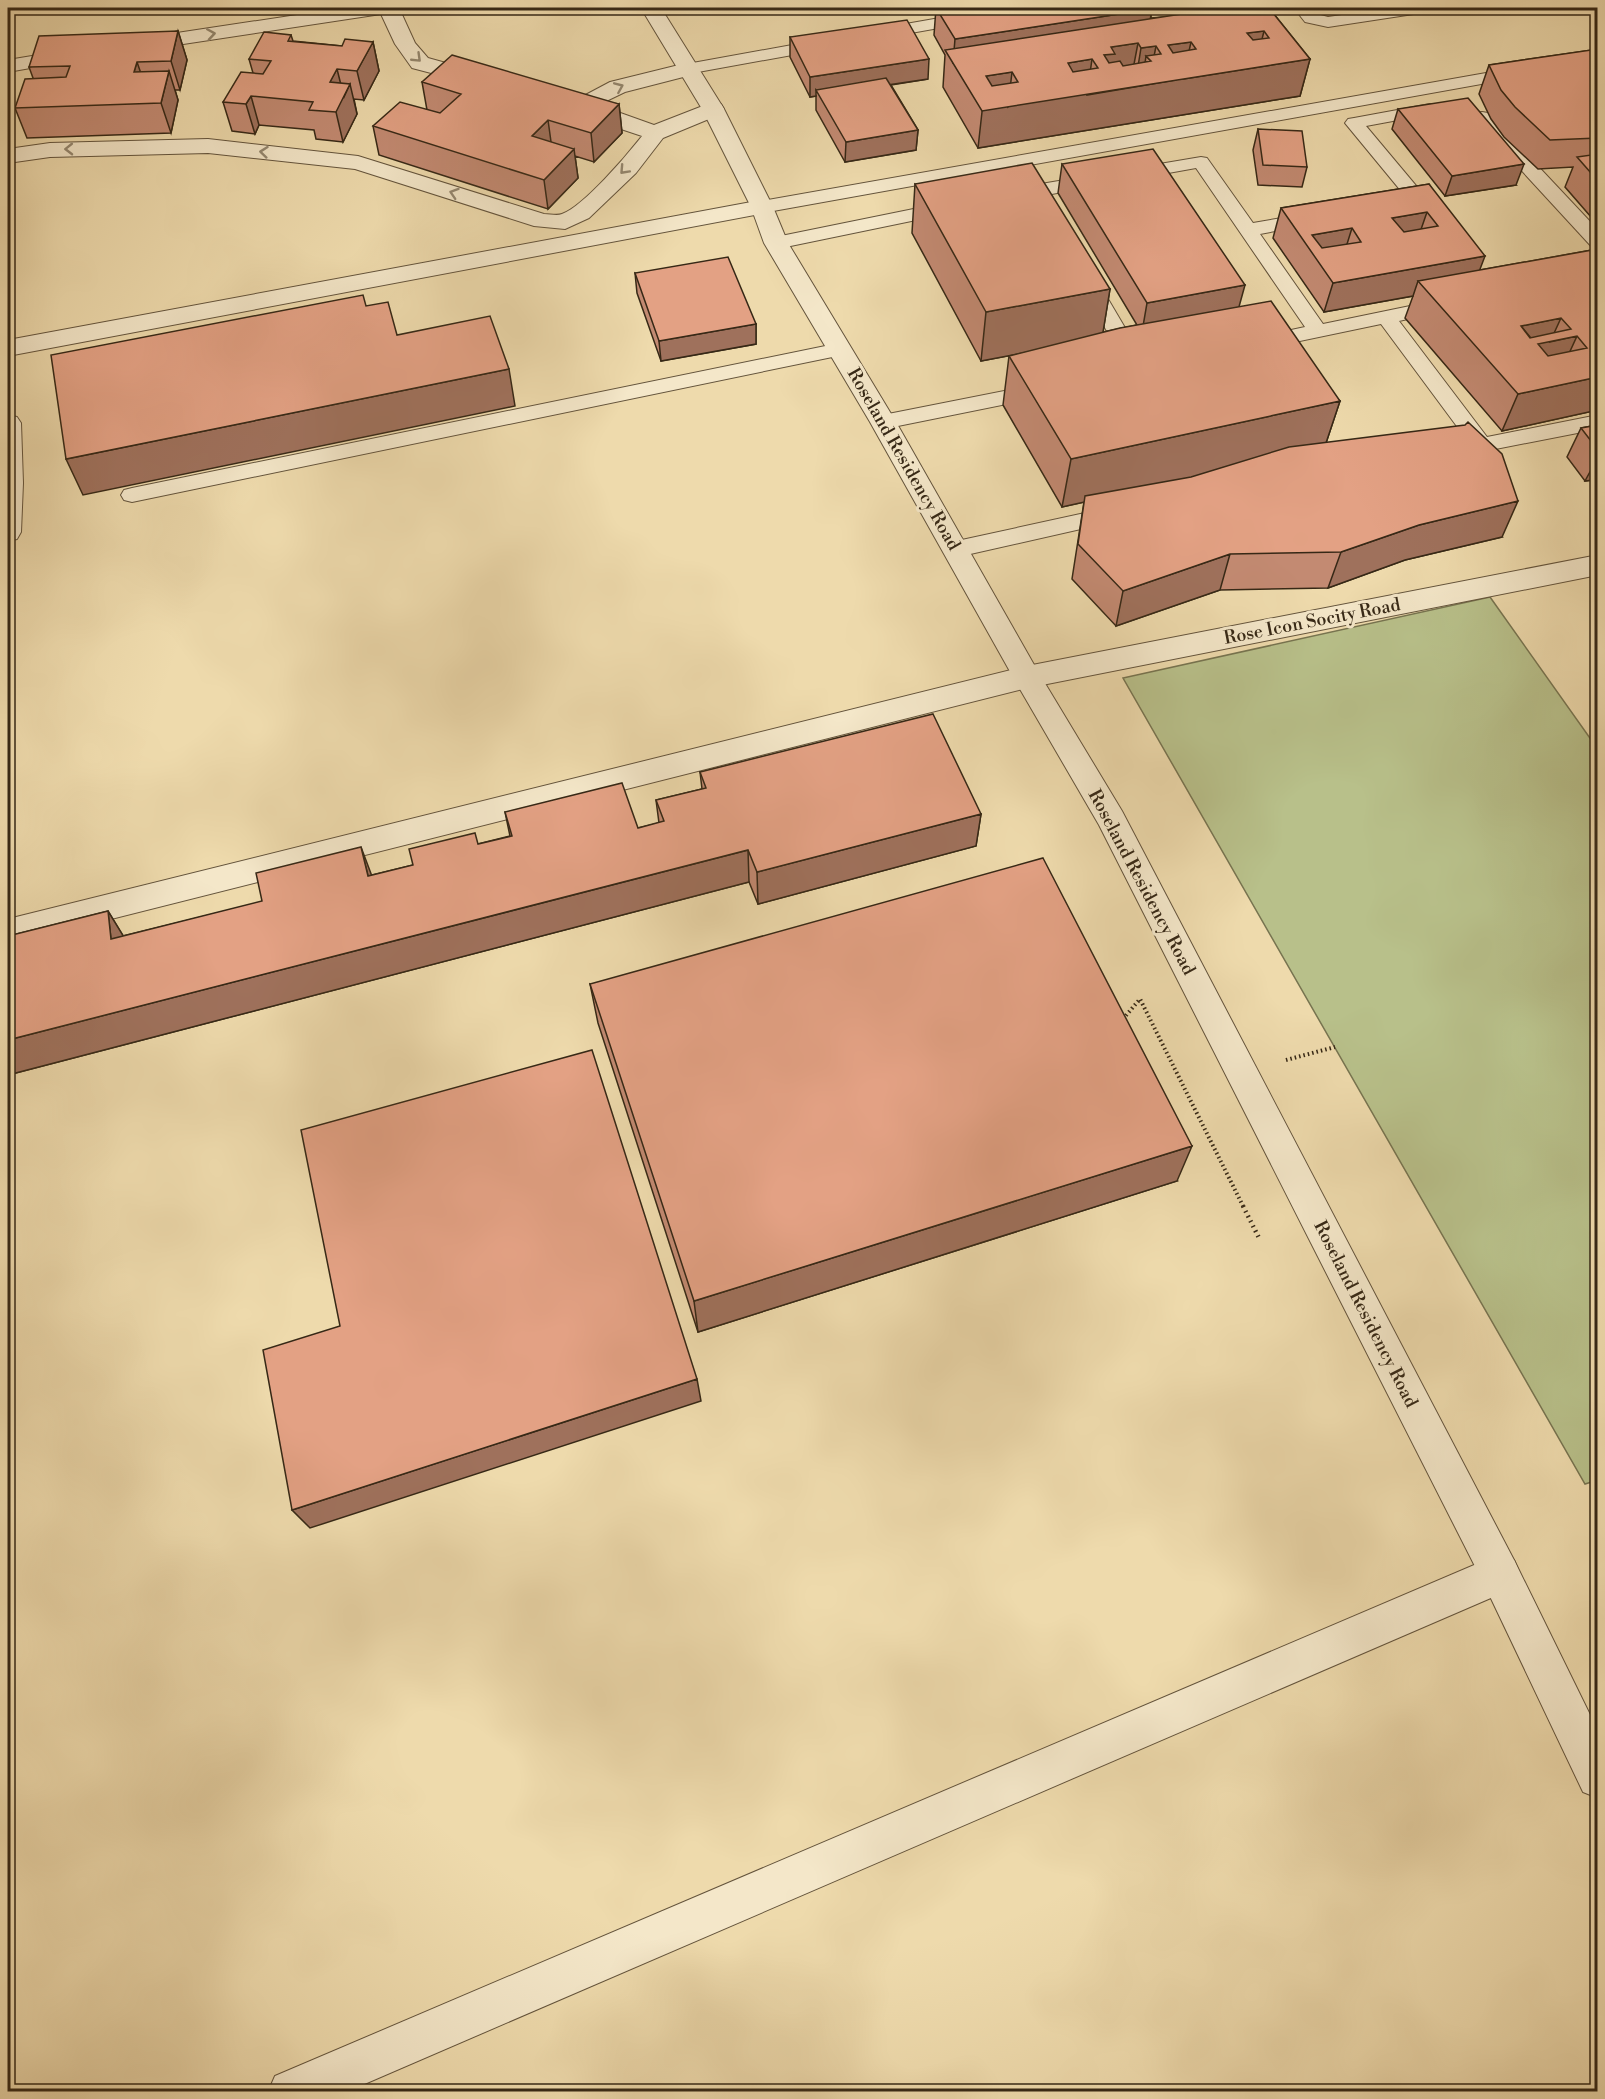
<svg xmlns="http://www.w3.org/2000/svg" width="1605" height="2099" font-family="'Libre Bodoni',serif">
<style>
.green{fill:#b8c08a;stroke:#777450;stroke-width:1.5}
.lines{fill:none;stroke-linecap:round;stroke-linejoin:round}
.service-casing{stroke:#64543c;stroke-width:2}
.minor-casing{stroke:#64543c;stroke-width:2}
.tertiary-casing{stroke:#64543c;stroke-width:2}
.path-far1{stroke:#362816;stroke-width:4;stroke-dasharray:1.5 3;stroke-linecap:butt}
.path{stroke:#362816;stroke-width:4.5;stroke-dasharray:1.5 4;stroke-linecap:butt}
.service{fill:#f4e7c9;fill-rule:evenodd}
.minor{fill:#f4e7c9;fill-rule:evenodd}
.tertiary{fill:#f4e7c9;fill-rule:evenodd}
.wall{fill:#c38a72;stroke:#362816;stroke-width:1.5}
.shaded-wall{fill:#9f715c;stroke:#362816;stroke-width:1.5}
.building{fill:#e3a184;stroke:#362816;stroke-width:1.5;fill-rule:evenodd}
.oneway{stroke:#958870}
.labels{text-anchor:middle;stroke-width:6;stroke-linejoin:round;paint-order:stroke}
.street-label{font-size:18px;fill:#362816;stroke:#f4e7c9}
</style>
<rect width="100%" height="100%" fill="#eedaac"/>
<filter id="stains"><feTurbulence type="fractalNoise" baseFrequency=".00333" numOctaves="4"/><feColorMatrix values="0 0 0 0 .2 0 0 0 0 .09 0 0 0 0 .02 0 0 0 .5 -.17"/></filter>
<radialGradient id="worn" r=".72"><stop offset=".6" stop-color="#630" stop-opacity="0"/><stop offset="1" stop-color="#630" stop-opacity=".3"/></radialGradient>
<path class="green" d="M 1490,597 L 1597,748 L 1598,1480 L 1585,1484 L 1123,678 Z"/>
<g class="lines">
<defs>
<path id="service" d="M 997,8 L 1031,8 L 1023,13 L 877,39 L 871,38 L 868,34 L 871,30 L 877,29 Z
M 1294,8 L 1311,8 L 1317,14 L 1328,17 L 1390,8 L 1428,8 L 1420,13 L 1328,27 L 1305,22 Z
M 825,39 L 831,40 L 834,44 L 831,48 L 687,74 L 681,73 L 678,69 L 681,65 L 687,64 Z
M 1520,67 L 1526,68 L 1529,72 L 1526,76 L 762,213 L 755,211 L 753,207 L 755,203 L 762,201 Z
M 1430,104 L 1436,105 L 1439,109 L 1436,113 L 1366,126 L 1428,200 L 1426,204 C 1415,207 1403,211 1392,208 L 1390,204 L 1392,200 L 1406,197 L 1345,123 L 1348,119 L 1354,118 Z
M 1482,112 L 1488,113 L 1598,230 L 1598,248 L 1591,246 L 1476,121 L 1473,117 L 1476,113 Z
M 1201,157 L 1207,158 L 1253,223 L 1311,213 L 1318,215 L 1320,219 L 1318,223 L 1260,234 L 1323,324 L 1444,299 L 1451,301 L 1454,305 L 1451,309 L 1399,321 L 1487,437 L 1598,415 L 1598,429 L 1455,457 L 1448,455 L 1444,450 L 1448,445 L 1467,440 L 1381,324 L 1261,349 L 1254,348 L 1251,343 L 1254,338 L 1305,327 L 1196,168 L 1035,197 L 1028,195 L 1026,191 L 1028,187 L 1035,185 Z
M 948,202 L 955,204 L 957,208 L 955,212 L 776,249 L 769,247 L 766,243 L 769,239 L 776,237 Z
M 1088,276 L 1095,278 L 1098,282 L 1144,360 L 1141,365 L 1134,367 L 1127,365 L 1124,360 L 1078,282 L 1081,278 Z
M 840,343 L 847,344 L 850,349 L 847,354 L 132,502 L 124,500 L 121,495 L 124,490 L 132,488 Z
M 1039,384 L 1046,386 L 1049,391 L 1046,396 L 883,429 L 876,427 L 873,422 L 876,417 L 883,415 Z
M 1117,506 L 1125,509 L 1128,514 L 1125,519 L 957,557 L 949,554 L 946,549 L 949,544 L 957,541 Z"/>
<path id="minor" d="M 343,8 L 399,8 L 415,43 L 428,58 L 489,75 L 492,80 L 489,85 L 481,86 L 412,68 L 395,44 L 381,14 L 137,51 L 130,49 L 127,45 L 130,41 L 137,39 Z
M 74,49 L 81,51 L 85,55 L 81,59 L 8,72 L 8,60 Z
M 687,63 L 695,64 L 698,69 L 695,74 L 625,92 L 598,105 L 654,125 L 713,102 L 721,104 L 724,109 L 721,114 L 663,138 L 636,173 L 589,218 L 565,229 L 534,226 L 355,169 L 208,153 L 50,157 L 8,163 L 8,149 L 50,143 L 208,139 L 358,156 L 544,214 C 550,214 557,216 562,214 C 584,206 627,155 642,136 L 549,105 L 546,100 L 549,95 L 557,94 L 578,99 L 610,82 Z
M 762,200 L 770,202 L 773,207 L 770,212 L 8,356 L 8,340 Z
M 8,415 L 17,417 L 21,423 L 23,483 L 21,532 L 17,539 L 8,541 Z
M 1598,555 L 1598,575 L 1027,688 L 8,945 L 8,919 L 1027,666 Z
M 1500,1554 L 1514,1560 L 1520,1574 L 1514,1588 L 346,2092 L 268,2092 L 275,2076 Z"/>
<path id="tertiary" d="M 641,8 L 661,8 L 724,109 L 773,207 L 788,243 L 896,422 L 1037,670 L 1122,811 L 1514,1560 L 1598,1731 L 1598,1798 L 1583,1792 L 1486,1588 L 1099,825 L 1017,684 L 870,422 L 764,243 L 751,207 L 702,109 Z"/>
</defs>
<use href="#service" class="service-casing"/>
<use href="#minor" class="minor-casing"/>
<use href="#tertiary" class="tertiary-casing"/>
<path class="path-far1" d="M 1123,1019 L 1140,999 L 1244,1208
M 1286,1060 L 1335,1047"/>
<path class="path" d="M 1243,1206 L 1260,1240"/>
<use href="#service" class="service"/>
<use href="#minor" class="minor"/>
<use href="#tertiary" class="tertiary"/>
</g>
<path class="wall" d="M 936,8 L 1151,8 L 1151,18 L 1269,8 L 1310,59 L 1300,96 L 978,148 L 943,87 L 945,55 L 934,35 Z
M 178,31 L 187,60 L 180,90 L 175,90 L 178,100 L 171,133 L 27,138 L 15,108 L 33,78 L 29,67 Z
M 291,35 L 293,41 L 342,46 L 373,42 L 379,71 L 364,100 L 354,99 L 357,114 L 343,142 L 316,139 L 314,130 L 259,125 L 255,134 L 232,131 L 223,102 L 253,73 L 249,59 Z
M 790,37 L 928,79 L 891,85 L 918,130 L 916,150 L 845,162 L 816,110 L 816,96 L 810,97 L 790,57 Z
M 1598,49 L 1598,225 L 1565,187 L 1573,167 L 1538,169 L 1504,137 L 1491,119 L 1479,94 L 1489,65 Z
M 422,82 L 619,104 L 622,133 L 594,162 L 575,156 L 578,178 L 548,209 L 379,155 L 373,126 L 427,110 Z
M 1398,109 L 1516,185 L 1445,196 L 1392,129 Z
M 1258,129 L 1307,167 L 1302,187 L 1258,185 L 1253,150 Z
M 1062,164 L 1239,307 L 1340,401 L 1326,443 L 1502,537 L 1405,560 L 1328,588 L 1220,590 L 1116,626 L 1072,579 L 1084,502 L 1062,507 L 1003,405 L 1009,356 L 1018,354 L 981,361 L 912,233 L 915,184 L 1110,289 L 1103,332 L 1137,325 L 1058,193 Z
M 1429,184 L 1480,270 L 1598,249 L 1598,410 L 1502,431 L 1405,318 L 1413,296 L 1324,312 L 1273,238 L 1281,208 Z
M 635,273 L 756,324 L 756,344 L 661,361 L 637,293 Z
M 1598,425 L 1598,486 L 1593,480 L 1585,481 L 1567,457 L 1581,428 Z
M 700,772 L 981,814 L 976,846 L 758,904 L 749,882 L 8,1075 L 8,936 L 108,911 L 123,936 L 413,865 L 478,844 L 510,836 L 505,812 L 638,828 L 659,823 L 656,800 L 702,789 Z
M 590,984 L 1177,1181 L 698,1332 L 598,1023 Z"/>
<path class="shaded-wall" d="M 1152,9 L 1147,38 L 953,63 L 955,39 Z
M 178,31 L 187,60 L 180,90 L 171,61 Z
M 1264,31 L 1255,68 L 1247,33 Z
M 373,42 L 379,71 L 364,100 L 357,71 Z
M 1191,42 L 1183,79 L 1310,59 L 1300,96 L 978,148 L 986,76 L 1012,72 L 1008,107 L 1068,63 L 1092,59 L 1087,95 L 1176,80 L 1168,45 Z
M 1138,43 L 1131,80 L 1111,83 L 1104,55 L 1111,47 Z
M 1156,46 L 1149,83 L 1151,61 L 1146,56 L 1142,84 L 1135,85 L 1141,48 Z
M 929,59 L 928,79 L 820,95 L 816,90 L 816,96 L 810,97 L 810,77 Z
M 137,62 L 147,91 L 134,72 Z
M 337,69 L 344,97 L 350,84 L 357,114 L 343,142 L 336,112 L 330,82 Z
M 169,71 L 178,100 L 171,133 L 161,103 Z
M 251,96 L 259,125 L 255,134 L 246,104 Z
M 619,104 L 622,133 L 594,162 L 591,133 Z
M 548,120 L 552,149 L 532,136 Z
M 918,130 L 916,150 L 845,162 L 846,142 Z
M 574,149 L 578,178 L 548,209 L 544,180 Z
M 1524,164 L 1516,185 L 1445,196 L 1452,176 Z
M 1427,212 L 1417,241 L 1383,247 L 1392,218 Z
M 1352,228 L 1343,257 L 1319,262 L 1312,235 Z
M 1485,256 L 1474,285 L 1418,281 L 1413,296 L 1324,312 L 1333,283 Z
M 1245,285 L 1237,314 L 1142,332 L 1147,303 Z
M 1110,289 L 1102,338 L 981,361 L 986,312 Z
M 1561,318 L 1550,342 L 1577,336 L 1560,373 L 1521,326 Z
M 756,324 L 756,344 L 661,361 L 659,341 Z
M 509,369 L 515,406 L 83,495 L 66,459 Z
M 1598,377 L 1598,410 L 1502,431 L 1518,394 Z
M 1340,401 L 1324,449 L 1062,507 L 1071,459 Z
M 1598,457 L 1598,470 L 1593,480 L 1585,481 Z
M 1518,501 L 1502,537 L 1405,560 L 1328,588 L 1341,552 L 1419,525 Z
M 1230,554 L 1220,590 L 1116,626 L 1123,591 Z
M 981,814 L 976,846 L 758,904 L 757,872 Z
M 361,847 L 373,879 L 368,876 Z
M 748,850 L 749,882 L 8,1075 L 8,1040 Z
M 108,911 L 127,942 L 111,939 Z
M 1192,1146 L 1177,1181 L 698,1332 L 694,1301 Z
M 697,1379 L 701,1401 L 310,1528 L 292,1510 Z"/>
<path class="building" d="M 936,8 L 1151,8 L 1152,9 L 955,39 Z
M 1221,8 L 1269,8 L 1310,59 L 982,111 L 945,50 ZM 1264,31 L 1269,38 L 1253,40 L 1247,33 ZM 1191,42 L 1196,49 L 1173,53 L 1168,45 ZM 1138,43 L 1141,48 L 1156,46 L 1161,54 L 1146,56 L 1151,61 L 1123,66 L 1120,61 L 1109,63 L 1104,55 L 1115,54 L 1111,47 ZM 1092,59 L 1098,68 L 1073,72 L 1068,63 ZM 1012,72 L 1018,82 L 992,86 L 986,76 Z
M 907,20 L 929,59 L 810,77 L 790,37 Z
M 178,31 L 171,61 L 137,62 L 134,72 L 169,71 L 161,103 L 15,108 L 25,79 L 66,77 L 70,66 L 29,67 L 39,36 Z
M 264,32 L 291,35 L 288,41 L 342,46 L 345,39 L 373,42 L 357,71 L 337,69 L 330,82 L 350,84 L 336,112 L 309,110 L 313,102 L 251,96 L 246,104 L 223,102 L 241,72 L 263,74 L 271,61 L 249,59 Z
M 1598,49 L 1598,138 L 1550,140 L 1515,107 L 1501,90 L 1489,65 Z
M 452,55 L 619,104 L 591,133 L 548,120 L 532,136 L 574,149 L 544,180 L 373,126 L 400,102 L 440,113 L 461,94 L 422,82 Z
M 886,78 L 918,130 L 846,142 L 816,90 Z
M 1468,98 L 1524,164 L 1452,176 L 1398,109 Z
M 1258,129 L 1302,131 L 1307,167 L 1263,165 Z
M 1153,149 L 1245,285 L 1147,303 L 1062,164 Z
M 1598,154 L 1598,181 L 1577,157 Z
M 1032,163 L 1110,289 L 986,312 L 915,184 Z
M 1429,184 L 1485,256 L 1333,283 L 1281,208 ZM 1427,212 L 1438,226 L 1404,232 L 1392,218 ZM 1352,228 L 1361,242 L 1322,248 L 1312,235 Z
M 1598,249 L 1598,377 L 1518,394 L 1418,281 ZM 1561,318 L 1571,329 L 1530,338 L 1521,326 ZM 1577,336 L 1587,348 L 1548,356 L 1538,344 Z
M 728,257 L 756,324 L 659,341 L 635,273 Z
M 363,295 L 366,306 L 388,302 L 397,335 L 490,316 L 509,369 L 66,459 L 51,355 Z
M 1271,301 L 1340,401 L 1071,459 L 1009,356 L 1120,328 Z
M 1468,422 L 1502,454 L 1518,501 L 1419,525 L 1341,552 L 1230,554 L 1123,591 L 1078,544 L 1085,496 L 1191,477 L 1289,447 L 1465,425 Z
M 1598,425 L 1598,450 L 1581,428 Z
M 933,714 L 981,814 L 757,872 L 748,850 L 8,1040 L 8,936 L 108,911 L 111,939 L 262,901 L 256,873 L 361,847 L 368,876 L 413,865 L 409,849 L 475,833 L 478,844 L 512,836 L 505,812 L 622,783 L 638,828 L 664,821 L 656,800 L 706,788 L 700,772 Z
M 1043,858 L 1192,1146 L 694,1301 L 590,984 Z
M 592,1050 L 697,1379 L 292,1510 L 263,1350 L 340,1326 L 301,1130 Z"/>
<defs><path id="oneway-chevron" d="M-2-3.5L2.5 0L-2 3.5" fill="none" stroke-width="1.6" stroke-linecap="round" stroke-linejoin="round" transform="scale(1.5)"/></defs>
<g class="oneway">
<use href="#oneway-chevron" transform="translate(211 34) rotate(-9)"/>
<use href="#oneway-chevron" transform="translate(417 58) rotate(44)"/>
<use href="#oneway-chevron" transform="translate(619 87) rotate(-23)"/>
<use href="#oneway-chevron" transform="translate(69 149) rotate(179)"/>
<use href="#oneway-chevron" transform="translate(264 152) rotate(-174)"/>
<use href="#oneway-chevron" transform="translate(624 170) rotate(133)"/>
<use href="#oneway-chevron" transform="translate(454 193) rotate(-162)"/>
</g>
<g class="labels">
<g class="street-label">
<text transform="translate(904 459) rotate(60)" y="6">Roseland Residency Road</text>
<text transform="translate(1312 621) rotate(-11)" y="6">Rose Icon Socity Road</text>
<text transform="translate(1142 882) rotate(62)" y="6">Roseland Residency Road</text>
<text transform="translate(1366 1314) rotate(63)" y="6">Roseland Residency Road</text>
</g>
</g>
<rect width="1605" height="2099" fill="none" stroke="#eedaac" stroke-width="30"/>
<rect x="9" y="9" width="1587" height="2081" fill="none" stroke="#362816" stroke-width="3"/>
<rect x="15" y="15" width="1575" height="2069" fill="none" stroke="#362816" stroke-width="1.5"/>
<rect width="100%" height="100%" filter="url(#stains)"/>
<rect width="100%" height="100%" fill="url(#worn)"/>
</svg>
